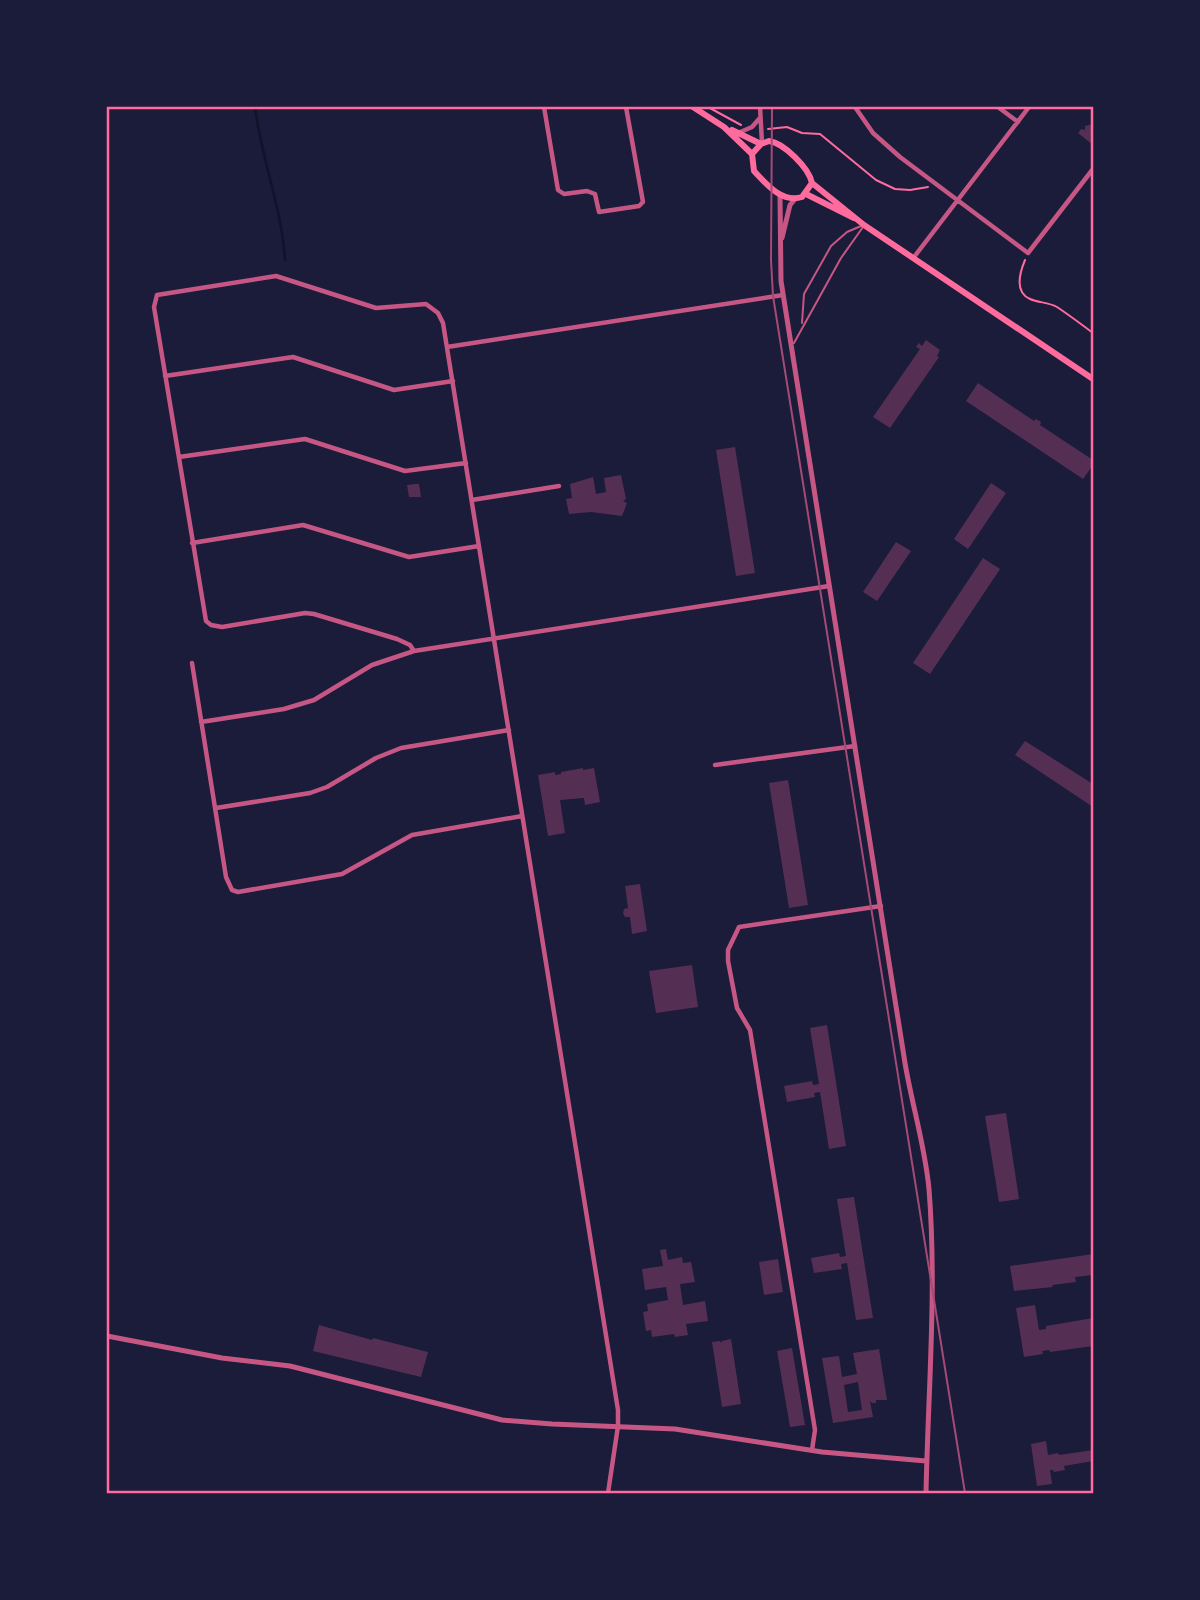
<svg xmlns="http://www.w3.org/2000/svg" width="1200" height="1600" font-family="'Roboto Condensed',sans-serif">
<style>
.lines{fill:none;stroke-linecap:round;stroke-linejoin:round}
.stream{stroke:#12122b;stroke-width:2.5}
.building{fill:#542f53;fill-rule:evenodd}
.path{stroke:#ff6b9d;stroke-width:2}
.service{stroke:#c65784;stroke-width:2}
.minor{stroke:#c65784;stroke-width:4.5}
.tertiary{stroke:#c65784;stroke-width:5}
.secondary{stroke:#ff6b9d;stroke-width:6}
.tram{stroke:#a44b75;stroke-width:2}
.neatline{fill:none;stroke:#ff6b9d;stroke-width:2.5}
</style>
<rect width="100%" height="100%" fill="#1b1b3a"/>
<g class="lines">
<path class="stream" d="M 255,107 C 261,158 282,208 285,260"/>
</g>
<path class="building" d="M 1093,124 L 1093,145 L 1078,133 L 1081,129 L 1085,130 L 1085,126 Z
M 926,340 L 940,350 L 937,356 L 939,357 L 890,428 L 873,417 L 920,349 L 916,347 L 919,343 L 922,346 Z
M 978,383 L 1034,421 L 1036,419 L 1041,422 L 1040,425 L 1093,460 L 1093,465 L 1083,479 L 966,401 Z
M 735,447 L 755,573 L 736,576 L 716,450 Z
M 621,475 L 626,499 L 623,501 L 627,503 L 622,516 L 591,512 L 569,514 L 566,499 L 572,498 L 570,484 L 593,477 L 596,494 L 606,492 L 604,478 Z
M 991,483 L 1006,493 L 968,549 L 954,539 Z
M 415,484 L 419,484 L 421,497 L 409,497 L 407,485 Z
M 896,542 L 911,551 L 877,601 L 863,592 Z
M 983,558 L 1000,569 L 930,674 L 913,663 Z
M 1025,741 L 1093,784 L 1093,807 L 1015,755 Z
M 583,768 L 583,770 L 594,768 L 600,802 L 585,805 L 584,798 L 560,800 L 565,833 L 548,836 L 538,775 L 555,772 L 555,775 L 561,774 L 561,772 Z
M 788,780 L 808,905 L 789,908 L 769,783 Z
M 640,884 L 647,931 L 632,934 L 630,917 L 625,917 L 623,913 L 624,909 L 628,908 L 625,886 Z
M 692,965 L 698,1007 L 656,1013 L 649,971 Z
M 827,1025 L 846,1146 L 829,1149 L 820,1092 L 814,1093 L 815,1097 L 787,1102 L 784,1086 L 812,1081 L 813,1085 L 819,1084 L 810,1028 Z
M 1006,1113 L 1019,1199 L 999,1202 L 985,1116 Z
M 854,1197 L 873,1318 L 856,1320 L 847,1263 L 841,1264 L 842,1269 L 814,1273 L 811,1258 L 839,1253 L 840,1257 L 846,1256 L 837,1199 Z
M 666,1249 L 668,1260 L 682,1257 L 683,1263 L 691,1262 L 695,1282 L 680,1284 L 683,1305 L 705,1301 L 708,1321 L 686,1324 L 688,1335 L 675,1337 L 674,1334 L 652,1337 L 651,1330 L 646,1331 L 643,1312 L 648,1311 L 647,1304 L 668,1300 L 666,1287 L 645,1290 L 642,1269 L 663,1266 L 660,1250 Z
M 1093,1254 L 1093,1275 L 1075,1277 L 1076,1282 L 1052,1285 L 1053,1287 L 1014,1291 L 1010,1266 Z
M 778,1259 L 783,1292 L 764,1295 L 759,1262 Z
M 1035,1305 L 1039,1330 L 1046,1329 L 1046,1326 L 1093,1318 L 1093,1346 L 1050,1352 L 1049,1350 L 1042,1351 L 1043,1354 L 1024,1357 L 1016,1308 Z
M 319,1325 L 372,1340 L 373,1338 L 428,1352 L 421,1377 L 313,1351 Z
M 731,1339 L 741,1404 L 722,1407 L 712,1342 L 720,1341 L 721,1343 L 722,1341 Z
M 792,1348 L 805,1425 L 790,1427 L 777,1351 Z
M 879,1349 L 887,1400 L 876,1400 L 876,1403 L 872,1403 L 870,1401 L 873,1417 L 833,1423 L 822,1358 L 839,1356 L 842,1377 L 857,1374 L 853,1353 ZM 858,1382 L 862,1410 L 848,1412 L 844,1385 Z
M 1046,1441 L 1048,1455 L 1058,1453 L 1059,1455 L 1093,1450 L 1093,1461 L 1064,1466 L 1065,1470 L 1054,1472 L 1053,1470 L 1050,1470 L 1052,1484 L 1037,1486 L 1031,1444 Z"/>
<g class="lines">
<path class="path" d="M 708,107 L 741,125
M 768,129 L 787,127 L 802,133 L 820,134 L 876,180 L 895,189 L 910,190 L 928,187
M 1025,260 C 1020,272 1014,292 1030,299 C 1039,303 1048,302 1057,307 C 1069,315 1081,324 1093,333"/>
<path class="service" d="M 802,323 L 804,294 L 831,246 L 847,232 L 861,226
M 794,343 L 841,258 L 863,227"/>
<path class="minor" d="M 544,107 L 558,190 L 564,194 L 587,191 L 595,194 L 599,212 L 639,206 L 643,202 L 626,107
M 760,107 L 762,143
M 855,107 L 873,133 L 900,157 L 1028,253 L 1093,169
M 998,107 L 1018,122
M 738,133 L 752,127 L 759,119
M 914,257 L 1029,107
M 447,347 L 783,295
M 165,376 L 293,357 L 394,390 L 453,381
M 179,457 L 305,439 L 405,471 L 466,463
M 472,500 L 559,486
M 192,543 L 303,525 L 409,557 L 479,546
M 414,651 L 410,645 L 397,639 L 314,614 L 305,613 L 222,627 L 211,625 L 206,621 L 154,307 L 157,295 L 276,276 L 376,308 L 426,304 L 438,313 L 443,323 L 618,1410 L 618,1426 L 608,1493
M 192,663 L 226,877 L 232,890 L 238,892 L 342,874 L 412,835 L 522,816
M 201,722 L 284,709 L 314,700 L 372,665 L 414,651 L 829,586
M 715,765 L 855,746
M 216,808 L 310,793 L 327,787 L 376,758 L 401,748 L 509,730
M 812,1450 L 815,1430 L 750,1030 L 737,1008 L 728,961 L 728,950 L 739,927 L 881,906"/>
<path class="tertiary" d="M 780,196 L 781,281 L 905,1063 C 912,1105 925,1146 929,1189 C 937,1290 928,1392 926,1493
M 782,238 L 790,205 L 795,199
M 107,1336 L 222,1358 L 290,1366 L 502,1420 L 552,1424 L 675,1429 L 822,1452 L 926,1461"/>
<path class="secondary" d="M 693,107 L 724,127 L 752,154
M 732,130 L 761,144
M 769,141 C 784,143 809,168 812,183 L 802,197 C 782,203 767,185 754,171 L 752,154 L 761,144 Z
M 812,183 L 864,225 L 1093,379
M 806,194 L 854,218"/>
<path class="tram" d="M 772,107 L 771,260 L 773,296 L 965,1493"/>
</g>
<rect width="1200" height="1600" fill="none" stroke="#1b1b3a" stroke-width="217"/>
<rect x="108" y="108" width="984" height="1384" class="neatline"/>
</svg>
